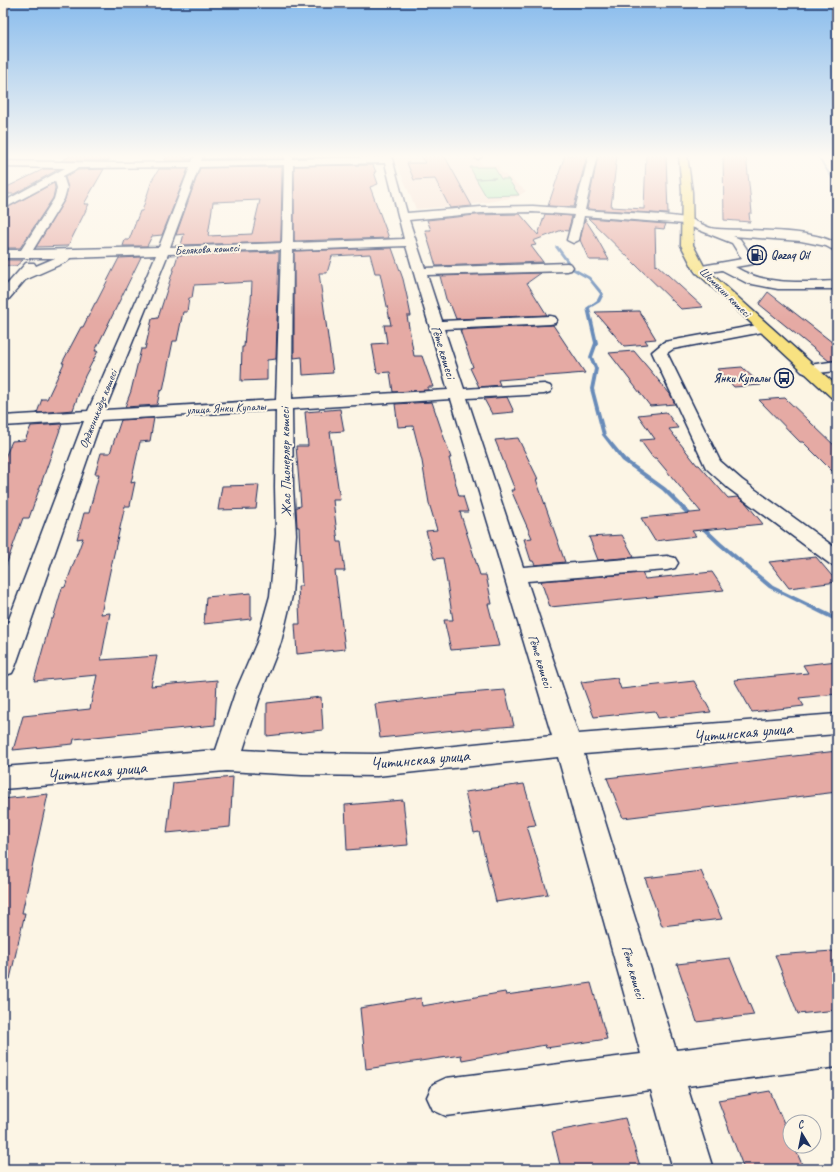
<svg xmlns="http://www.w3.org/2000/svg" width="840" height="1172" font-family="Caveat,sans-serif">
<style>
.built{fill:#f5ded2}
.green{fill:#a2e7b3;stroke:#5e8b88}
.lines{fill:none;stroke-linecap:round;stroke-linejoin:round}
.stream{fill:#688bb9;fill-rule:evenodd}
.building{fill:#e5aaa4;stroke:#1b2f5e;fill-rule:evenodd}
.minor-casing{stroke:#1b2f5e;stroke-width:3}
.major-casing{stroke:#1b2f5e;stroke-width:3}
.minor{fill:#fcf5e5;fill-rule:evenodd}
.major{fill:#f8e281;fill-rule:evenodd}
.labels{text-anchor:middle;stroke-width:4;stroke-linejoin:round;paint-order:stroke}
.far-street-label{font-size:12px;fill:#1b2f5e;stroke:#fcf5e5}
.far-poi-label{font-size:12px;font-weight:bold;fill:#1b2f5e;stroke:#fcf5e5;text-anchor:start}
.street-label{font-size:14px;fill:#1b2f5e;stroke:#fcf5e5}
.near-street-label{font-size:17px;fill:#1b2f5e;stroke:#fcf5e5}
</style>
<rect width="100%" height="100%" fill="#fcf5e5"/>
<filter id="ink" filterUnits="userSpaceOnUse"><feTurbulence type="fractalNoise" baseFrequency=".025" numOctaves="2"/><feDisplacementMap in="SourceGraphic" scale="8" xChannelSelector="R" yChannelSelector="G"/><feConvolveMatrix kernelMatrix="1 2 1 2 8 2 1 2 1" color-interpolation-filters="sRGB"/></filter>
<g filter="url(#ink)">
<path class="built" d="M 393,155 L 475,155 L 483,165 L 498,165 L 500,171 L 526,191 L 517,197 L 464,206 L 416,209 Z"/>
<path class="green" d="M 470,167 L 494,167 L 501,179 L 508,179 L 519,195 L 486,196 L 476,179 L 496,178 L 476,179 Z"/>
<g class="lines">
<path class="stream" d="M 816,155 L 818,155 L 837,184 L 837,187 Z
M 556,246 L 558,246 L 574,268 L 590,277 L 604,294 L 600,302 L 590,308 L 598,343 L 593,357 L 598,369 L 594,389 L 606,435 L 626,459 L 666,488 L 696,518 L 695,519 L 691,519 L 662,490 L 622,461 L 602,435 L 590,389 L 594,369 L 589,357 L 594,343 L 586,308 L 597,300 L 600,294 L 588,279 L 572,270 L 555,247 Z
M 700,523 L 702,524 L 722,543 L 773,586 L 837,617 L 837,622 L 769,588 L 718,545 L 698,526 L 697,525 L 698,524 Z"/>
</g>
<path class="building" d="M 72,155 L 79,155 L 112,156 L 108,161 L 61,161 Z
M 168,155 L 186,155 L 184,159 L 192,159 L 191,161 L 164,161 Z
M 368,155 L 368,156 L 294,157 Z
M 421,155 L 444,155 L 472,206 L 450,208 L 435,179 L 414,180 L 407,163 L 425,163 Z
M 565,155 L 587,155 L 574,207 L 548,206 Z
M 601,155 L 617,155 L 611,207 L 644,209 L 646,155 L 666,155 L 668,214 L 587,209 L 598,156 Z
M 723,155 L 746,155 L 752,213 L 749,213 L 750,222 L 724,220 Z
M 282,156 L 284,159 L 203,159 Z
M 373,165 L 376,172 L 374,172 L 378,184 L 370,187 L 389,238 L 294,241 L 294,166 Z
M 282,167 L 281,242 L 181,245 L 184,234 L 176,235 L 200,168 ZM 260,200 L 252,234 L 208,236 L 213,202 Z
M 44,169 L 59,169 L 14,194 L 3,194 L 3,189 Z
M 104,169 L 84,204 L 89,204 L 68,246 L 36,247 L 65,199 L 68,188 L 65,177 L 78,170 Z
M 159,169 L 188,169 L 162,235 L 152,236 L 147,246 L 123,246 L 125,240 L 129,240 L 140,211 L 142,211 L 152,180 Z
M 54,183 L 55,188 L 53,198 L 20,248 L 3,248 L 3,210 Z
M 520,214 L 538,235 L 545,214 L 572,216 L 568,231 L 562,230 L 533,241 L 536,245 L 531,246 L 543,262 L 436,266 L 425,230 L 431,230 L 427,220 L 476,215 Z
M 588,218 L 666,224 L 664,229 L 655,228 L 656,266 L 657,265 L 703,307 L 681,309 Z
M 585,219 L 594,233 L 609,260 L 589,260 L 580,240 Z
M 392,248 L 403,279 L 408,301 L 411,316 L 407,316 L 414,356 L 422,356 L 433,387 L 428,387 L 428,390 L 393,392 L 390,372 L 377,373 L 372,344 L 387,343 L 384,325 L 391,325 L 380,273 L 375,273 L 370,254 L 332,256 L 327,273 L 319,273 L 333,373 L 303,375 L 302,357 L 294,358 L 294,251 Z
M 279,252 L 276,359 L 267,360 L 267,380 L 241,381 L 242,347 L 244,347 L 245,332 L 251,301 L 252,282 L 194,285 L 192,298 L 189,298 L 187,312 L 183,312 L 177,341 L 173,341 L 163,390 L 160,391 L 157,405 L 125,407 L 131,391 L 141,349 L 145,349 L 152,319 L 158,318 L 178,255 Z
M 141,257 L 95,351 L 98,351 L 85,376 L 73,410 L 37,413 L 42,399 L 47,399 L 64,363 L 62,363 L 81,327 L 83,327 L 95,303 L 96,303 L 119,258 Z
M 3,260 L 23,260 L 16,266 L 3,266 Z
M 541,273 L 527,283 L 547,315 L 456,319 L 451,306 L 450,306 L 446,299 L 440,276 Z
M 768,292 L 837,346 L 837,360 L 829,361 L 759,304 Z
M 639,311 L 656,339 L 645,340 L 648,344 L 624,346 L 595,312 Z
M 553,325 L 585,373 L 498,380 L 500,385 L 479,387 L 470,368 L 473,367 L 460,330 Z
M 634,351 L 670,394 L 675,404 L 650,406 L 609,353 Z
M 742,367 L 761,385 L 734,387 L 717,369 Z
M 507,397 L 514,412 L 492,414 L 484,399 Z
M 785,398 L 837,448 L 837,476 L 803,442 L 800,442 L 759,400 Z
M 432,402 L 451,458 L 449,458 L 459,496 L 463,496 L 468,512 L 460,512 L 480,575 L 486,575 L 492,604 L 488,604 L 499,646 L 451,650 L 444,620 L 453,620 L 443,558 L 434,559 L 426,531 L 437,530 L 429,503 L 422,461 L 413,426 L 398,427 L 395,404 Z
M 340,409 L 344,431 L 330,432 L 340,500 L 333,500 L 338,542 L 341,542 L 345,571 L 335,571 L 345,649 L 297,654 L 295,624 L 300,624 L 298,586 L 302,586 L 299,527 L 297,527 L 296,507 L 301,506 L 296,446 L 308,446 L 305,412 Z
M 666,412 L 678,428 L 669,429 L 697,465 L 699,465 L 728,498 L 738,497 L 746,503 L 763,524 L 692,531 L 696,536 L 655,541 L 641,518 L 701,512 L 656,458 L 653,458 L 640,440 L 655,439 L 638,415 Z
M 154,418 L 150,441 L 140,442 L 131,483 L 135,482 L 130,506 L 125,506 L 110,571 L 101,614 L 110,613 L 101,660 L 157,656 L 151,686 L 217,680 L 215,725 L 74,739 L 73,744 L 13,750 L 23,716 L 90,709 L 97,675 L 34,681 L 51,619 L 53,619 L 62,588 L 65,587 L 83,538 L 77,539 L 84,513 L 89,513 L 99,474 L 95,474 L 101,453 L 110,453 L 121,420 Z
M 62,424 L 29,518 L 23,518 L 5,568 L 3,568 L 3,462 L 12,441 L 25,440 L 31,426 Z
M 518,438 L 538,479 L 536,479 L 565,562 L 535,565 L 533,561 L 531,561 L 524,539 L 532,538 L 511,490 L 515,490 L 495,440 Z
M 259,485 L 256,509 L 218,510 L 222,486 Z
M 622,535 L 634,557 L 598,560 L 589,537 Z
M 816,557 L 837,582 L 789,588 L 769,562 Z
M 712,572 L 724,590 L 550,607 L 541,581 L 642,573 L 645,579 Z
M 251,593 L 251,619 L 204,624 L 206,597 Z
M 837,661 L 837,694 L 799,698 L 804,706 L 752,712 L 734,680 L 808,673 L 803,665 Z
M 617,678 L 621,689 L 694,681 L 711,712 L 658,718 L 655,711 L 594,717 L 581,682 Z
M 505,690 L 514,726 L 464,730 L 464,729 L 380,738 L 375,704 L 458,695 L 457,694 Z
M 321,697 L 323,730 L 267,736 L 267,703 Z
M 837,751 L 837,792 L 623,818 L 607,778 Z
M 233,777 L 230,827 L 167,833 L 173,783 Z
M 524,784 L 536,825 L 527,826 L 548,894 L 496,902 L 479,832 L 474,833 L 465,792 Z
M 48,794 L 22,913 L 25,913 L 10,979 L 3,978 L 3,799 Z
M 403,800 L 408,845 L 347,850 L 345,805 Z
M 701,871 L 722,919 L 662,926 L 645,878 Z
M 833,951 L 837,960 L 837,1010 L 798,1014 L 775,955 Z
M 730,958 L 754,1015 L 697,1022 L 677,964 Z
M 591,983 L 607,1039 L 546,1048 L 545,1045 L 462,1060 L 461,1055 L 366,1069 L 360,1008 L 421,998 L 422,1006 L 505,992 L 506,995 Z
M 770,1091 L 790,1137 L 790,1146 L 794,1146 L 804,1169 L 744,1169 L 718,1100 Z
M 625,1118 L 641,1169 L 561,1169 L 552,1132 Z"/>
<g class="lines">
<defs>
<path id="minor" d="M 195,155 L 203,155 L 201,161 L 285,160 L 285,155 L 293,155 L 293,159 L 383,157 L 383,155 L 391,155 L 407,213 L 481,207 L 533,206 L 575,209 L 589,155 L 597,155 L 585,210 C 618,213 653,213 686,218 C 696,219 706,229 717,229 C 746,231 813,228 837,244 L 837,252 L 826,246 L 801,241 L 733,236 L 740,239 L 755,261 L 753,264 L 735,267 C 766,286 802,282 837,281 L 837,289 L 778,289 L 747,283 L 722,270 L 700,274 L 696,273 L 694,270 L 696,267 L 742,259 L 732,243 L 684,224 L 584,216 L 579,240 L 573,243 L 567,240 L 574,215 L 533,212 L 481,213 L 409,220 L 425,268 L 567,263 L 571,264 L 573,267 L 571,270 L 567,271 L 427,275 L 442,321 L 550,316 L 555,317 L 557,320 L 555,323 L 550,324 L 444,329 L 464,389 L 544,384 L 550,386 L 552,389 L 550,392 L 544,394 L 467,398 L 523,567 L 667,556 L 675,558 L 678,563 L 675,568 L 667,570 L 527,581 L 578,734 L 837,714 L 837,734 L 584,754 L 676,1050 L 837,1031 L 837,1067 L 687,1086 L 713,1169 L 673,1169 L 651,1090 L 446,1116 L 433,1110 L 427,1097 L 433,1084 L 446,1078 L 641,1054 L 558,757 L 377,776 L 302,775 L 226,771 L 3,789 L 3,767 L 216,750 L 235,693 L 257,642 L 270,596 L 276,534 L 275,487 L 276,410 L 101,420 L 15,667 L 12,673 L 3,676 L 3,635 L 84,421 L 3,426 L 3,416 L 88,411 L 156,255 L 70,258 L 68,261 L 25,280 L 8,300 L 3,301 L 3,289 L 26,263 L 34,263 L 36,266 L 55,258 L 3,258 L 3,250 L 21,250 L 54,199 L 57,188 L 55,181 L 3,209 L 3,202 L 65,168 L 3,167 L 3,161 L 117,163 L 192,162 ZM 385,163 L 404,239 L 293,243 L 293,165 ZM 284,165 L 282,243 L 170,247 L 199,167 ZM 190,167 L 159,247 L 33,250 L 64,199 L 67,188 L 63,176 L 78,168 ZM 406,246 L 448,390 L 292,399 L 293,250 ZM 281,250 L 276,400 L 105,410 L 168,254 ZM 451,399 L 552,736 L 377,754 L 302,753 L 243,750 L 261,693 L 281,642 L 292,596 L 296,534 L 293,487 L 292,409 Z
M 474,155 L 482,155 L 482,156 L 478,159 L 475,158 Z
M 763,324 L 768,325 L 770,328 L 768,331 L 673,349 L 667,353 L 720,461 L 742,480 L 837,549 L 837,566 L 830,564 L 728,488 L 706,468 L 652,352 L 664,342 Z
M 837,361 L 837,371 L 807,374 L 802,372 L 799,369 L 802,366 Z"/>
<path id="major" d="M 679,155 L 687,155 L 692,192 L 693,245 L 705,268 L 837,386 L 837,399 L 831,397 L 694,270 L 681,245 L 682,192 Z"/>
</defs>
<use href="#minor" class="minor-casing"/>
<use href="#major" class="major-casing"/>
<use href="#minor" class="minor"/>
<use href="#major" class="major"/>
</g>
</g>
<linearGradient id="sky" x2="0" y2="1"><stop stop-color="#89bced"/><stop offset="0.49" stop-color="#fefaf3"/><stop offset="1" stop-color="#fefaf3" stop-opacity="0"/></linearGradient>
<rect width="840" height="319" fill="url(#sky)"/>
<defs>
<symbol id="fuel-ring" viewBox="-11 -11 22 22"><circle r="9.5" fill="#fcf5e5" stroke="#1b2f5e" stroke-width="1.5"/><path d="M-5.5-6h7V0h2V4h1.3V-2.5L3-4.5l.8-.8L6-3V5H2.5V1h-1V6h-7ZM-4.2-4.7v3.2H.2V-4.7Z" fill="#1b2f5e"/></symbol>
<symbol id="bus-ring" viewBox="-11 -11 22 22"><circle r="9.5" fill="#fcf5e5" stroke="#1b2f5e" stroke-width="1.5"/><path d="M-5-6H5V4H4V6H2V4H-2V6H-4V4H-5ZM-3.5-4V0h7V-4ZM-3.5 1.2v1.5H-2V1.2ZM2 1.2v1.5H3.5V1.2Z" fill="#1b2f5e"/></symbol>
</defs>
<g fill-rule="evenodd">
<use href="#fuel-ring" x="746" y="244" width="22" height="22"/>
<use href="#bus-ring" x="773" y="367" width="22" height="22"/>
</g>
<g class="labels">
<g class="far-street-label">
<text transform="translate(207 249) rotate(-3)" y="4">Белякова көшесі</text>
<text transform="translate(725 292) rotate(44)" y="4">Шемякин көшесі</text>
<text transform="translate(226 408) rotate(-3)" y="4">улица Янки Купалы</text>
<text transform="translate(98 409) rotate(-68)" y="4">Орджоникидзе көшесі</text>
</g>
<g class="far-poi-label">
<text x="771" y="259">Qazaq Oil</text>
<text x="770" y="382" text-anchor="end">Янки Купалы</text>
</g>
<g class="street-label">
<text transform="translate(444 352) rotate(73)" y="5">Гёте көшесі</text>
<text transform="translate(285 462) rotate(-91)" y="5">Жас Пионерлер көшесі</text>
<text transform="translate(541 661) rotate(73)" y="5">Гёте көшесі</text>
<text transform="translate(634 972) rotate(74)" y="5">Гёте көшесі</text>
</g>
<g class="near-street-label">
<text transform="translate(743 732) rotate(-5)" y="6">Читинская улица</text>
<text transform="translate(420 759) rotate(-5)" y="6">Читинская улица</text>
<text transform="translate(97 771) rotate(-5)" y="6">Читинская улица</text>
</g>
</g>
<rect width="840" height="1172" fill="none" stroke="#fcf5e5" stroke-width="16"/>
<rect x="8" y="8" width="824" height="1156" fill="none" stroke="#1b2f5e" stroke-width="1.5" filter="url(#ink)"/>
<g transform="translate(802 1134) rotate(350)"><circle r="19" fill="#fcf5e5" stroke="#a2a6af"/>
<path d="M0-3L7 15L0 10L-7 15Z" fill="#1b2f5e"/>
<text y="-6" font-size="11" font-weight="bold" text-anchor="middle" fill="#1b2f5e">С</text>
</g>
</svg>
